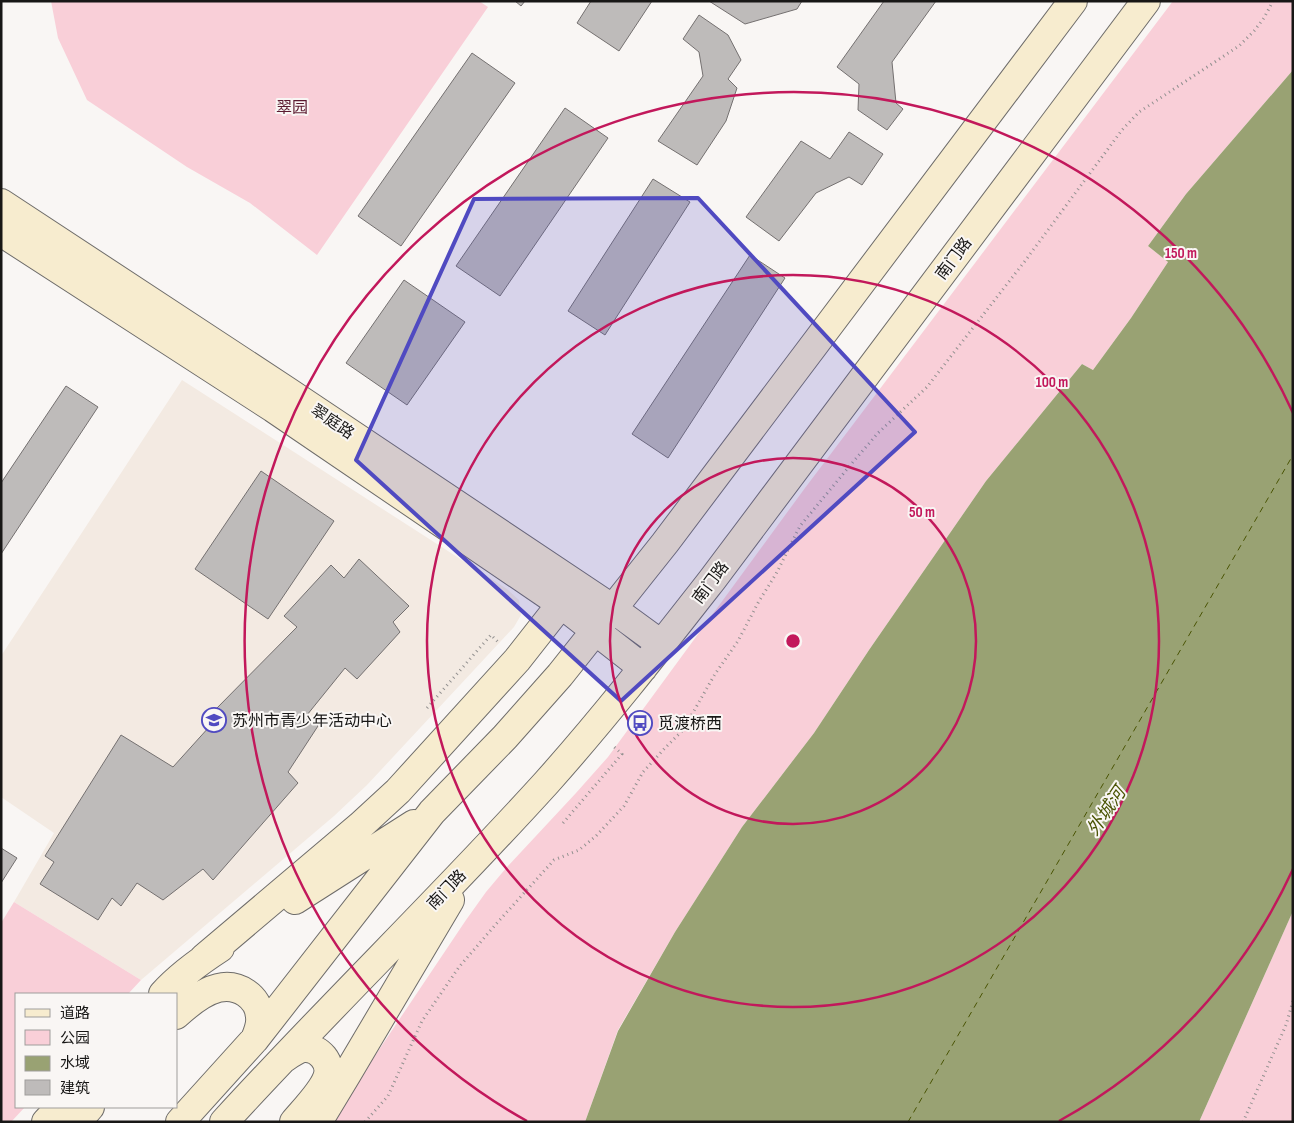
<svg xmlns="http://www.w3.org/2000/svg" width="1294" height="1123" font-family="'Sofia Sans Condensed','Noto Sans SC',sans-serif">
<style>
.built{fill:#f3eae2}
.green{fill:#f9cfd8}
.water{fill:#99a273}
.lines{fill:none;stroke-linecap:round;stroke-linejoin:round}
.ferry{stroke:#4a5404;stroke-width:1;stroke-dasharray:6 5;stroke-linecap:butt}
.building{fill:#bebbba;stroke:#747070}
.secondary-casing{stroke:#6e6c6a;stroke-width:30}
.path{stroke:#939190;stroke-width:3;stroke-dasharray:1 4;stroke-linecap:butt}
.secondary{stroke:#f7eccf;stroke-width:28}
.marked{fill:#504ac1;fill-opacity:0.2;stroke:#504ac1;stroke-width:4;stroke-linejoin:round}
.ring{fill:none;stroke:#c2185b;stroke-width:2.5}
.labels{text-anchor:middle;stroke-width:4;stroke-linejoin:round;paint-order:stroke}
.park-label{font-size:16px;fill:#5b1b30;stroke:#f9f6f4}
.street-label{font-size:16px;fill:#181716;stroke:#f9f6f4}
.poi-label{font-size:16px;fill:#181716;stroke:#f9f6f4;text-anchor:start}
.water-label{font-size:18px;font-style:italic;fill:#4a5404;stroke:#f9f6f4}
.centre{fill:#c2185b;stroke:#f9f6f4;stroke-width:2.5}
.ring-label{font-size:15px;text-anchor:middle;font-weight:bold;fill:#c2185b;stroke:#f9f6f4;stroke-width:4;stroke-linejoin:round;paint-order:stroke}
</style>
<rect width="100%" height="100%" fill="#f9f6f4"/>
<path class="built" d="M 182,380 L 507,589 L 519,600 L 521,615 L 514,627 L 367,785 L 334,816 L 141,980 L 14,902 L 54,833 L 1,797 L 1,656 Z"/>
<path class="green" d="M 51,1 L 479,1 L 488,7 L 317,255 L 250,203 L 187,167 L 87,100 L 58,38 Z
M 1173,1 L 1293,1 L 1293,70 L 1186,194 L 1148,246 L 1168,262 L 1131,318 L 1093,370 L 1082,364 L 986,481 L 869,650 L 814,733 L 742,827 L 675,932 L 618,1030 L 585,1122 L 326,1122 L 352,1090 L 466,920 L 486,892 L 507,867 L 576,793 L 608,757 L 805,488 Z
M 14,902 L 141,980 L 128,994 L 16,994 L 16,1107 L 25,1107 L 11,1122 L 1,1122 L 1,923 Z
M 1293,911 L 1293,1122 L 1199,1122 Z"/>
<path class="water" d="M 1293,70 L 1293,911 L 1199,1122 L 585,1122 L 618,1031 L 675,932 L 742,827 L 814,733 L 869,650 L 986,481 L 1082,364 L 1093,370 L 1131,318 L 1168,262 L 1148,246 L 1186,194 Z"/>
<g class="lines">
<path class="ferry" d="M 908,1122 L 1293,455"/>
</g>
<path class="building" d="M 515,1 L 525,1 L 521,6 Z
M 591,1 L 652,1 L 619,51 L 577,23 Z
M 709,1 L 802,1 L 797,9 L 745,24 Z
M 884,1 L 936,1 L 892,62 L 896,103 L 903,109 L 887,130 L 858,110 L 859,84 L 837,67 Z
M 699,15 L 728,35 L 741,60 L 728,79 L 737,88 L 726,121 L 697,165 L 658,141 L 703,76 L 699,52 L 683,39 Z
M 472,53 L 515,83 L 401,246 L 358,216 Z
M 565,108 L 608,138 L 500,296 L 456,266 Z
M 849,132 L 883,154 L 862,185 L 849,177 L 816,193 L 779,241 L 746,217 L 801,141 L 830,159 Z
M 653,179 L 690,202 L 605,335 L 568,311 Z
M 750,255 L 785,278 L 668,458 L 632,434 Z
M 404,280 L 465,322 L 407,405 L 346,363 Z
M 66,386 L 98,407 L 1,554 L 1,483 Z
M 261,471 L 334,521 L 268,619 L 195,569 Z
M 359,559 L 409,606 L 393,622 L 400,632 L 357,679 L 345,668 L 307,715 L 318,726 L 288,772 L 298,783 L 213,880 L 203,869 L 163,900 L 137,883 L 121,906 L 112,898 L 98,920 L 40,884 L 54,862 L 45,856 L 121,735 L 173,767 L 219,716 L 214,711 L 297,627 L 284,616 L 331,565 L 344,578 Z
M 1,848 L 17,858 L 1,883 Z"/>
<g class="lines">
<defs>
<path id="secondary" d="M 1,203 L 287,391 L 613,609 L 661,644
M 1,232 L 273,408 L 561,604 L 643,668
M 295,900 L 414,824
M 204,958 L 360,826 L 398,791 L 517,660 L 561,604
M 163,994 C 179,976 200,961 220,948
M 176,1015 C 188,1004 202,992 218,988 C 238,983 259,997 260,1017 C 261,1025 258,1032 255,1039
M 283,1059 C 289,1055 297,1049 304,1048 C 319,1047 333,1063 327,1078 C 322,1092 304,1110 294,1122
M 46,1122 L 60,1107
M 77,1122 L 90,1107
M 180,1122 L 255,1039 L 432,812 L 505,737 L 560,675 L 665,543 L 1073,1
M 224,1122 C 330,1006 442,898 547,782 C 605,717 658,649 712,580 L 1146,1
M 318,1122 L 347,1074 L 450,900"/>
</defs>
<use href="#secondary" class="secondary-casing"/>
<path class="path" d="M 427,708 L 491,635 L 498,642
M 563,823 L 622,754 L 612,745
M 365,1122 L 388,1096 L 422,1021 L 459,967 L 497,923 L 554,860 L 579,850 L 596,836 L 624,806 L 643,772 L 665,748 L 683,730 L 715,674 L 738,641 L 759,601 L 776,574 L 800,526 L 853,462 L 878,433 L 927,387 L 1025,261 L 1122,130 L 1139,112 L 1239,46 L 1254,31 L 1264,18 L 1273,1
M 1243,1122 L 1286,1025 L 1293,1001"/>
<use href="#secondary" class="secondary"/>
</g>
<path class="marked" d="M 698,198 L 915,432 L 621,701 L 356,460 L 474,199 Z"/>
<g class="ring">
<circle cx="793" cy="641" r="183"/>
<circle cx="793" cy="641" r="366"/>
<path d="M1293 869A549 549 0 0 1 1059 1121M527 1121A549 549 0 1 1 1293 413"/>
</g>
<defs>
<symbol id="university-ring" viewBox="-11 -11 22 22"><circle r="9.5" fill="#f9f6f4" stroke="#504ac1" stroke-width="1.5"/><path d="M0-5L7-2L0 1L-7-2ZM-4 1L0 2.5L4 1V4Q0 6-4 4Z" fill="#504ac1"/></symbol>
<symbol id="bus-ring" viewBox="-11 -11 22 22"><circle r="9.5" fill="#f9f6f4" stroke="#504ac1" stroke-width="1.5"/><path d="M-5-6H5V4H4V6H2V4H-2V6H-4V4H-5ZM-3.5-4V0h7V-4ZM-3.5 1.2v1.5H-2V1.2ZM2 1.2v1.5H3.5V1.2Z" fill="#504ac1"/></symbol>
</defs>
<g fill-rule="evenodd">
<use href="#university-ring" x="200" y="706" width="28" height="28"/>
<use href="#bus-ring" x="626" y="709" width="28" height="28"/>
</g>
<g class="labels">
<g class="park-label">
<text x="292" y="113">翠园</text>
</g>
<g class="street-label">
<text transform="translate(953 258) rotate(-53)" y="6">南门路</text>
<text transform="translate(333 421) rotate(34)" y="6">翠庭路</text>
<text transform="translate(710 582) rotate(-53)" y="6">南门路</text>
<text transform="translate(446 889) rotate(-46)" y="6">南门路</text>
</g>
<g class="poi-label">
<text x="232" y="726">苏州市青少年活动中心</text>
<text x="658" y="729">觅渡桥西</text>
</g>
<g class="water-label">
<text transform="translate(1106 811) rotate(-56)" y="6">外城河</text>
</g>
</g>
<circle cx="793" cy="641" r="8" class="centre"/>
<g class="ring-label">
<text x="1181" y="258">150 m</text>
<text x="1052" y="387">100 m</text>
<text x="922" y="517">50 m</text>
</g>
<rect width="1294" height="1123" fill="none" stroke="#181716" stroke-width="5"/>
<rect x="15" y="993" width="162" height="115" fill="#f9f6f4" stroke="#9f9d9b"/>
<rect x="25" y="1009" width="25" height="8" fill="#f7eccf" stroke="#9f9d9b"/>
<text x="60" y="1018" font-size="15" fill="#181716">道路</text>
<rect x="25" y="1030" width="25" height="15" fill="#f9cfd8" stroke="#9f9d9b"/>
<text x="60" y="1043" font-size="15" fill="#181716">公园</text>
<rect x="25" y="1056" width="25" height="15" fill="#99a273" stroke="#9f9d9b"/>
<text x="60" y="1068" font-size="15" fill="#181716">水域</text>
<rect x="25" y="1080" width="25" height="15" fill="#bebbba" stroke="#9f9d9b"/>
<text x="60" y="1093" font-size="15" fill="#181716">建筑</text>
</svg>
